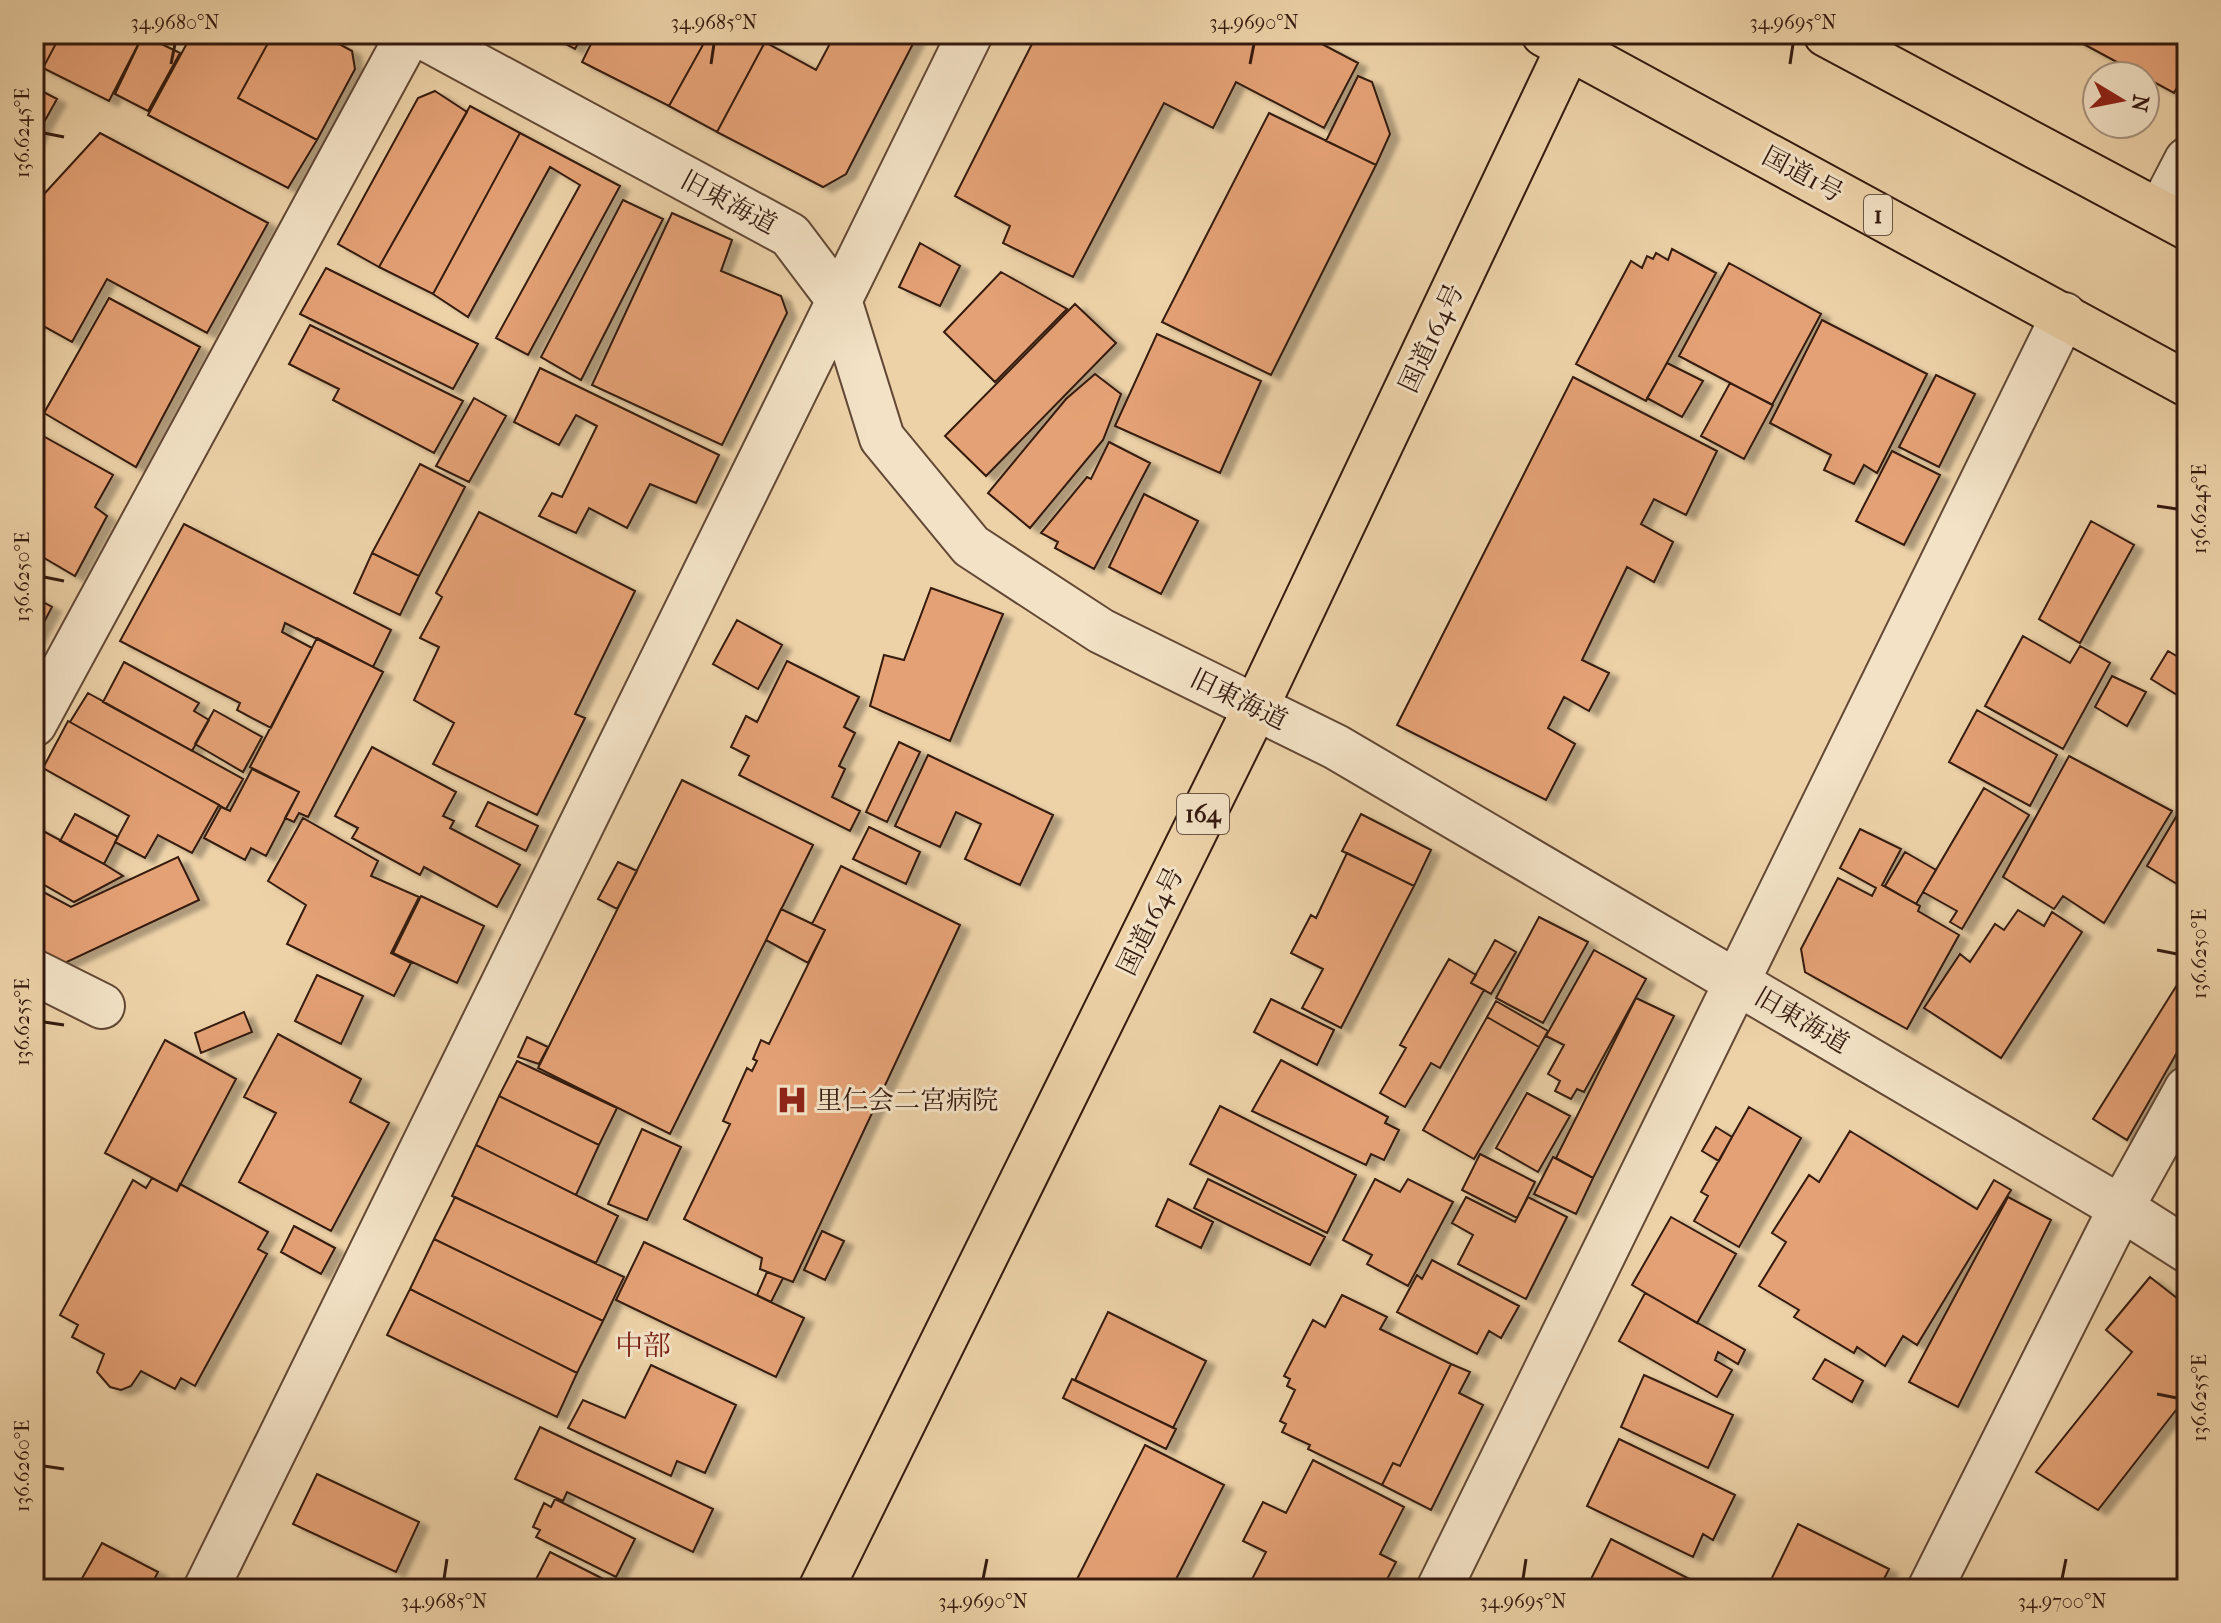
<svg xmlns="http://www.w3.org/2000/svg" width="2221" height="1623" font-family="'IM FELL French Canon','Noto Serif JP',serif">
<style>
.building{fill:#e4a174;stroke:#341a0f;stroke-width:2;filter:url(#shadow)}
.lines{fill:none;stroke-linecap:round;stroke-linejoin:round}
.street-casing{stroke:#624835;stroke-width:48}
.highway-casing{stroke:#341a0f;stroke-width:48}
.street{stroke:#f3e2c6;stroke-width:44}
.highway{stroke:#edd2a8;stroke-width:44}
.ticks{fill:none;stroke:#341a0f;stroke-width:3}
.labels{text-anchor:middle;stroke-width:6;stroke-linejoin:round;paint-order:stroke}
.shield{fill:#f3e2c6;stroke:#6d5646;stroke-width:2}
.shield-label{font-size:24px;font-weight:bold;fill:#341a0f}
.street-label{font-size:26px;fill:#341a0f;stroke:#f3e2c6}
.poi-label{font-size:26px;fill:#341a0f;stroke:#f3e2c6;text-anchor:start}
.neighbourhood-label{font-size:28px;fill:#7a1f14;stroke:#f3e2c6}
.neatline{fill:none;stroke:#341a0f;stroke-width:3}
.ticks-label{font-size:20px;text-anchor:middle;fill:#341a0f}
</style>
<defs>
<filter id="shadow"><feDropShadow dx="9" dy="5" stdDeviation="2" flood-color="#0004"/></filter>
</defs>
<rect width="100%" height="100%" fill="#edd2a8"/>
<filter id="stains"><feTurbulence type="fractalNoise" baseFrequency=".0025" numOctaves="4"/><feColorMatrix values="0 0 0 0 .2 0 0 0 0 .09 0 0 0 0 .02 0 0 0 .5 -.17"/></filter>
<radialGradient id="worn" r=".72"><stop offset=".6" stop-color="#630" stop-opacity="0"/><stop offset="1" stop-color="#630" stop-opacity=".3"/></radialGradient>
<path class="building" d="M 34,34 L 60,36 L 43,68 L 34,63 Z
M 61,34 L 149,34 L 143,35 L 109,101 L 43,68 Z
M 192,34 L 273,34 L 238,98 L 317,140 L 288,188 L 148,115 Z
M 273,34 L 321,34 L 352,51 L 355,69 L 317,140 L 238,98 Z
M 547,34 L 583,34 L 575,49 Z
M 596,34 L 709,34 L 669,106 L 582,62 Z
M 709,34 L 764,34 L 760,39 L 765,42 L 717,132 L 669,106 Z
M 835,34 L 918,34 L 846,174 L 823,187 L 717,132 L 765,42 L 816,70 Z
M 1037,34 L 1303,34 L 1358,63 L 1324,128 L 1236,82 L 1213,128 L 1164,103 L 1073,277 L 1003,243 L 1010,226 L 955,196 Z
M 2065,34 L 2187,34 L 2187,69 L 2174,93 Z
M 143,35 L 180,53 L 148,111 L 115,94 Z
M 1358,76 L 1372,82 L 1390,134 L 1376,165 L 1326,141 Z
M 34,87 L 57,99 L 34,140 Z
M 435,91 L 467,112 L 379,267 L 338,244 L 418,98 Z
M 470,106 L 520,133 L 433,294 L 379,267 Z
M 1269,113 L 1376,165 L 1271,375 L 1162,322 Z
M 100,133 L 268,223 L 207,333 L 107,279 L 72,342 L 34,321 L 34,205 Z
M 520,133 L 620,186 L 528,355 L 496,338 L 580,185 L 550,167 L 468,317 L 433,294 Z
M 623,200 L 663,219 L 581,380 L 541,357 Z
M 672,213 L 732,240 L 721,271 L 781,296 L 787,313 L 722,445 L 592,385 Z
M 920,243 L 960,266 L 940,306 L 899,287 Z
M 1672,249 L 1716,273 L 1646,401 L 1576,364 L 1631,261 L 1642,268 L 1647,256 L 1653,259 L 1656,253 L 1668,260 Z
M 1729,263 L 1821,314 L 1772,405 L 1679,356 Z
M 326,268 L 478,344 L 453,389 L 300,314 Z
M 1001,272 L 1067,309 L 995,382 L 944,332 Z
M 109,298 L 200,347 L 136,467 L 44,413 Z
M 1075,304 L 1116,343 L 986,476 L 945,436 Z
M 1822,320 L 1927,374 L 1877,473 L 1864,465 L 1854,484 L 1824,470 L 1831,455 L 1770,423 Z
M 310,325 L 463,401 L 434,453 L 333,400 L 339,389 L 289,364 Z
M 1157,334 L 1261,381 L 1220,473 L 1115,426 Z
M 1667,363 L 1703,381 L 1682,417 L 1647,398 Z
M 540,368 L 719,455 L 696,503 L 650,484 L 627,528 L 589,508 L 576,533 L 539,516 L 552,493 L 562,497 L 597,426 L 576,415 L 559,445 L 514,422 Z
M 1095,374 L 1121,394 L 1103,440 L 1030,528 L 988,493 L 1066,399 Z
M 1936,375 L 1975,394 L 1939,467 L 1899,447 Z
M 1573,377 L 1717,451 L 1686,515 L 1654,499 L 1641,524 L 1673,542 L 1654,582 L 1627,567 L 1582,660 L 1609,673 L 1589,711 L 1564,697 L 1548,728 L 1575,744 L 1546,800 L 1397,725 Z
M 1730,383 L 1773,405 L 1744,459 L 1701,436 Z
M 474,398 L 506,416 L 469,482 L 436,466 Z
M 34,431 L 113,475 L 95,507 L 107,516 L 75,576 L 34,552 Z
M 1109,442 L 1150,463 L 1094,569 L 1055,548 L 1058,542 L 1041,533 L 1087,477 L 1091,479 Z
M 1892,451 L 1940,475 L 1904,545 L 1856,521 Z
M 420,464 L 465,487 L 419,576 L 372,553 Z
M 1144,494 L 1198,521 L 1161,594 L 1109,567 Z
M 479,512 L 635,591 L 575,714 L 585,718 L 537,815 L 433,764 L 454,723 L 414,700 L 439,647 L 420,638 L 442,597 L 436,593 Z
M 2091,521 L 2134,545 L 2080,643 L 2039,619 Z
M 184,524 L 391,630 L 373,667 L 285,623 L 282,632 L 312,648 L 271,728 L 237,710 L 240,703 L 120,641 Z
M 372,553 L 419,576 L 400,615 L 354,593 Z
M 931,588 L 1003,614 L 950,741 L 870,706 L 884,655 L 904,660 Z
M 34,597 L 52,607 L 34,641 Z
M 737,620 L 782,645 L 758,689 L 713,664 Z
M 2023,636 L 2070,663 L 2080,646 L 2110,663 L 2063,749 L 1985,706 Z
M 317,638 L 383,672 L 308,817 L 299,813 L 294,822 L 285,818 L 299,792 L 250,767 Z
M 2168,651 L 2187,662 L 2187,701 L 2151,679 Z
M 787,661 L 859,697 L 844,727 L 855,733 L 839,766 L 845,769 L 832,797 L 860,811 L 850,831 L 739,775 L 749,756 L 731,747 L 746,716 L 757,722 Z
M 124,662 L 199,703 L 194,711 L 209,720 L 192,751 L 103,702 Z
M 2112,676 L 2146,692 L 2127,726 L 2095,707 Z
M 88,693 L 243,779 L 226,809 L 70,722 Z
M 214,710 L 262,737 L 243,772 L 195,744 Z
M 1977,710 L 2057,755 L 2030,806 L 1949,762 Z
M 68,721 L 219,805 L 192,853 L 158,835 L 145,858 L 115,842 L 129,816 L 43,768 Z
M 899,742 L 920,752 L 887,822 L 866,812 Z
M 372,747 L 456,792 L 443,816 L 454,821 L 450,828 L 520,865 L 497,907 L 424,867 L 420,875 L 352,838 L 358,828 L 335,816 Z
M 928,755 L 1053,815 L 1020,885 L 965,859 L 981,824 L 956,812 L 940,847 L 895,826 Z
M 2069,756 L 2172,811 L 2104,923 L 2063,896 L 2054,909 L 2003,877 Z
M 252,769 L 299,792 L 266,856 L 251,848 L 245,860 L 204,838 L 221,807 L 230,811 Z
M 682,780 L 813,845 L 670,1134 L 538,1068 Z
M 1984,788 L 2029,815 L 1962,929 L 1950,922 L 1957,911 L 1923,892 Z
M 488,802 L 538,826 L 526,851 L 476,826 Z
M 75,814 L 118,837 L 104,864 L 60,841 Z
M 1361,814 L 1431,850 L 1414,886 L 1342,851 Z
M 2176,817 L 2187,824 L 2187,890 L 2147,866 Z
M 303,818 L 378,861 L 371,876 L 419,897 L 391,953 L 411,963 L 394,996 L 287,944 L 306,905 L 268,881 Z
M 34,826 L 104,864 L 123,876 L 74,902 L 34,879 Z
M 869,827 L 920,852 L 906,884 L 853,859 Z
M 1860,829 L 1901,849 L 1882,885 L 1920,906 L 1918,911 L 1959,935 L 1907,1029 L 1805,972 L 1801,949 L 1838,878 L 1872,896 L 1876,888 L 1840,868 Z
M 1905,852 L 1936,870 L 1916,904 L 1885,886 Z
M 1347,853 L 1414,886 L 1341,1028 L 1302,1008 L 1323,969 L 1291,953 L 1311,915 L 1316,918 Z
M 178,857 L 199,900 L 54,968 L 34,958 L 34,887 L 71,907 Z
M 618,862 L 637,871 L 617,909 L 598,899 Z
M 841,866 L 960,925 L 793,1282 L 760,1269 L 762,1258 L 684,1219 L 730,1124 L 723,1121 L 747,1068 L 752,1071 L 757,1061 L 753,1059 L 761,1040 L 769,1044 L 825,930 L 812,924 Z
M 421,896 L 484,926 L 457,983 L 393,953 Z
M 781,909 L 825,930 L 808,963 L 766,940 Z
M 2018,910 L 2044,926 L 2052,912 L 2082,932 L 2001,1058 L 1924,1008 L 1960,954 L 1970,962 L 1995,924 L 2004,930 Z
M 1539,917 L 1588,942 L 1543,1023 L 1496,998 Z
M 1495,940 L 1516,952 L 1491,994 L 1471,983 Z
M 1594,950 L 1646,979 L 1584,1092 L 1577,1089 L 1571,1099 L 1555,1091 L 1560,1081 L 1548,1074 L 1564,1045 L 1546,1036 Z
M 1449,959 L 1476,975 L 1471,983 L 1484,990 L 1440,1068 L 1431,1063 L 1405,1107 L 1380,1093 L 1406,1048 L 1400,1045 Z
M 2187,969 L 2187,1035 L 2127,1140 L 2093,1119 Z
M 317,975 L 363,996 L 341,1044 L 295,1021 Z
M 1636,998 L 1674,1016 L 1593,1178 L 1556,1158 Z
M 1271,999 L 1334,1030 L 1317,1065 L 1254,1032 Z
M 1496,1001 L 1548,1031 L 1539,1047 L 1487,1017 Z
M 244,1012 L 252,1032 L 201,1053 L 195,1033 Z
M 1487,1017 L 1539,1047 L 1474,1159 L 1423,1130 Z
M 278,1034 L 361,1079 L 350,1102 L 389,1123 L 331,1231 L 239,1182 L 276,1113 L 244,1097 Z
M 527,1037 L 548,1047 L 539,1064 L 518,1057 Z
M 165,1040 L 236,1079 L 177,1191 L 105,1153 Z
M 1281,1060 L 1388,1117 L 1385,1123 L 1399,1130 L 1384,1160 L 1371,1154 L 1366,1165 L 1252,1111 Z
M 517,1061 L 617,1108 L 599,1145 L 499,1096 Z
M 1527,1093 L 1570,1116 L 1538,1172 L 1496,1148 Z
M 499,1096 L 599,1145 L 576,1195 L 476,1145 Z
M 1220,1106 L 1356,1175 L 1327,1233 L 1190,1164 Z
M 1749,1107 L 1801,1138 L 1739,1247 L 1694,1221 L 1708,1196 L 1701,1192 Z
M 1716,1127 L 1732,1137 L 1719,1161 L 1702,1151 Z
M 642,1129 L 681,1147 L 647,1220 L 608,1204 Z
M 1850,1131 L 1977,1209 L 1994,1180 L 2011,1190 L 1917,1345 L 1903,1336 L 1885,1366 L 1857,1347 L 1854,1353 L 1794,1317 L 1799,1310 L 1759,1286 L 1786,1242 L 1772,1233 L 1809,1175 L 1819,1182 Z
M 476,1145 L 618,1216 L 596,1263 L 452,1196 Z
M 1480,1154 L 1535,1182 L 1517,1218 L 1462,1190 Z
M 1553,1157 L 1593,1178 L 1576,1214 L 1534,1194 Z
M 152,1178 L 177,1191 L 180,1184 L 268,1232 L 258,1249 L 267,1254 L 195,1386 L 181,1378 L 175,1389 L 141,1371 L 131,1386 L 121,1390 L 110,1387 L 97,1372 L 104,1354 L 72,1337 L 78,1325 L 60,1315 L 133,1180 L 146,1188 Z
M 1208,1179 L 1325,1237 L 1310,1265 L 1194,1208 Z
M 1375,1179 L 1400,1192 L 1408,1179 L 1453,1202 L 1408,1286 L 1367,1264 L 1372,1255 L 1343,1240 Z
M 455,1197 L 624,1277 L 603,1321 L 434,1239 Z
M 1466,1197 L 1515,1222 L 1528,1197 L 1567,1217 L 1526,1299 L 1458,1264 L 1473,1235 L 1452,1223 Z
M 2008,1197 L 2051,1220 L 1958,1407 L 1909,1382 Z
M 1168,1199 L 1213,1222 L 1201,1248 L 1156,1226 Z
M 1671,1217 L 1736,1254 L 1697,1323 L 1632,1285 Z
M 294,1226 L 335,1248 L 321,1274 L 281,1252 Z
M 822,1231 L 844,1241 L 825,1280 L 804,1270 Z
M 434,1239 L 603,1321 L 577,1373 L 410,1289 Z
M 644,1242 L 804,1318 L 776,1377 L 616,1300 Z
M 1432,1260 L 1519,1306 L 1501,1338 L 1489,1331 L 1477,1354 L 1397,1312 L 1417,1275 L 1422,1279 Z
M 767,1272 L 783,1278 L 771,1302 L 757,1295 Z
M 2150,1277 L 2187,1306 L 2187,1396 L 2098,1510 L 2036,1472 L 2132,1352 L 2106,1330 Z
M 410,1289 L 577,1373 L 557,1417 L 387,1335 Z
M 1645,1293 L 1745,1350 L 1738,1364 L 1718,1352 L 1715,1360 L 1732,1370 L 1717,1397 L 1619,1341 Z
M 1342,1295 L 1387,1317 L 1380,1329 L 1451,1364 L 1400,1466 L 1393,1463 L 1382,1485 L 1308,1449 L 1310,1445 L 1282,1432 L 1286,1424 L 1280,1421 L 1295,1390 L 1287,1386 L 1290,1379 L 1284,1376 L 1313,1320 L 1325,1327 Z
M 1108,1312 L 1206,1361 L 1173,1428 L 1075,1380 Z
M 1825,1359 L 1863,1381 L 1852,1402 L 1813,1379 Z
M 1451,1364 L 1470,1372 L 1459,1393 L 1483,1405 L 1431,1510 L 1382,1485 L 1393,1463 L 1400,1466 Z
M 651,1365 L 736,1405 L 705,1473 L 677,1461 L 671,1476 L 568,1428 L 583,1400 L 625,1418 Z
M 1644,1375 L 1733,1415 L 1708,1468 L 1621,1427 Z
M 1072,1379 L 1176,1429 L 1166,1449 L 1063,1398 Z
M 540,1427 L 713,1509 L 693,1552 L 567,1492 L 563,1501 L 515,1479 Z
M 1619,1439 L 1735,1495 L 1713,1540 L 1703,1534 L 1693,1557 L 1587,1506 Z
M 1145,1445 L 1224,1485 L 1171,1589 L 1072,1589 Z
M 1313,1460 L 1404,1507 L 1380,1554 L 1396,1562 L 1382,1589 L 1247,1589 L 1266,1552 L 1243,1541 L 1263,1502 L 1286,1513 Z
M 317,1474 L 419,1522 L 396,1572 L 293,1524 Z
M 555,1499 L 635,1539 L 616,1577 L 536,1537 L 540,1530 L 533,1527 L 544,1503 L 551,1507 Z
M 1798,1524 L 1889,1569 L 1879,1589 L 1779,1589 L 1769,1584 Z
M 1611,1539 L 1709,1589 L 1586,1589 Z
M 102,1543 L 158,1572 L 149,1589 L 76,1589 Z
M 550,1552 L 623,1589 L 531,1589 Z"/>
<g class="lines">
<defs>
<path id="street" d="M 418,34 L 790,235 L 839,300 L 882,438 L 971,546 L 1101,631 L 1336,747 L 2121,1208 L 2187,1250
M 2160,212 L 2187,160
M 34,724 L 409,34
M 34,972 L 102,1006
M 206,1589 L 970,34
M 1439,1589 L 2064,315
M 1930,1589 L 2121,1208 L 2187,1089"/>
<path id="highway" d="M 1544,34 L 2187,384
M 1826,34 L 2187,227
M 821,1589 L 1256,707 L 1575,34"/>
</defs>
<use href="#street" class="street-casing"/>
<use href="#highway" class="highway-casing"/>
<use href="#street" class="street"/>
<use href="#highway" class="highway"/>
</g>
<path class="ticks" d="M 171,64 L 175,44M 711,64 L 714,44M 1250,64 L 1254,44M 1790,64 L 1793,44M 44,133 L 64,137M 2157,506 L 2177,509M 44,577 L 64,581M 2157,950 L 2177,954M 44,1022 L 64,1025M 2157,1394 L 2177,1398M 44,1466 L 64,1469M 444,1579 L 447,1559M 983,1579 L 987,1559M 1523,1579 L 1526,1559M 2062,1579 L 2066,1559"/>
<defs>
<symbol id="hospital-bare" viewBox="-9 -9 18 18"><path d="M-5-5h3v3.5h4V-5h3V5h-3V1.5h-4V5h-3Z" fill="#8f2418" stroke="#f3e2c6" stroke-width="2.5" paint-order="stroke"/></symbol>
</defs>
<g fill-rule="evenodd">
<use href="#hospital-bare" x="770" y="1078" width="44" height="44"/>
</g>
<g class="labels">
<g class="shield">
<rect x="1864" y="195" width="28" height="40" rx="6"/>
<rect x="1177" y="794" width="52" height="40" rx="6"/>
</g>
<g class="shield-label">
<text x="1878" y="223">1</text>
<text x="1203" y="822">164</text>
</g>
<g class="street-label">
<text transform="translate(1803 174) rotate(28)" y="9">国道1号</text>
<text transform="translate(729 202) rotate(28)" y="9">旧東海道</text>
<text transform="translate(1431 338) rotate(-65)" y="9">国道164号</text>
<text transform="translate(1239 699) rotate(26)" y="9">旧東海道</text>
<text transform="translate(1150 921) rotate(-64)" y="9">国道164号</text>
<text transform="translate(1802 1020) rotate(30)" y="9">旧東海道</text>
</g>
<g class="poi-label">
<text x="816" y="1109">里仁会二宮病院</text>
</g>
<g class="neighbourhood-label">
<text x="643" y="1355">中部</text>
</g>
</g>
<rect width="2221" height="1623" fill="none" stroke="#edd2a8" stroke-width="88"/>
<g transform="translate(2121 100) rotate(100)"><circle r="38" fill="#f3e2c6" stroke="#a7927d" stroke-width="2"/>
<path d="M0-6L14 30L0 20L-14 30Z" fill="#8f2418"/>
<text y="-12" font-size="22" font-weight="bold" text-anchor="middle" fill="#341a0f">N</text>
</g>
<rect x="44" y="44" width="2133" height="1535" class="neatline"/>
<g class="ticks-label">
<text x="175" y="29">34.9680°N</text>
<text x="714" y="29">34.9685°N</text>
<text x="1254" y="29">34.9690°N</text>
<text x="1793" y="29">34.9695°N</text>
<text transform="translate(22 133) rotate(-90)" y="7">136.6245°E</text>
<text transform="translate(2199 509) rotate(-90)" y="7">136.6245°E</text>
<text transform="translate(22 577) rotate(-90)" y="7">136.6250°E</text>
<text transform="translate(2199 954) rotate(-90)" y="7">136.6250°E</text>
<text transform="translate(22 1022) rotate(-90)" y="7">136.6255°E</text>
<text transform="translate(2199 1398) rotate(-90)" y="7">136.6255°E</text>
<text transform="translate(22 1466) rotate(-90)" y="7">136.6260°E</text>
<text x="444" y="1608">34.9685°N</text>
<text x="983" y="1608">34.9690°N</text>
<text x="1523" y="1608">34.9695°N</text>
<text x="2062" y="1608">34.9700°N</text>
</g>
<rect width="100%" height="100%" filter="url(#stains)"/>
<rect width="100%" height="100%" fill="url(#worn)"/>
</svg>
